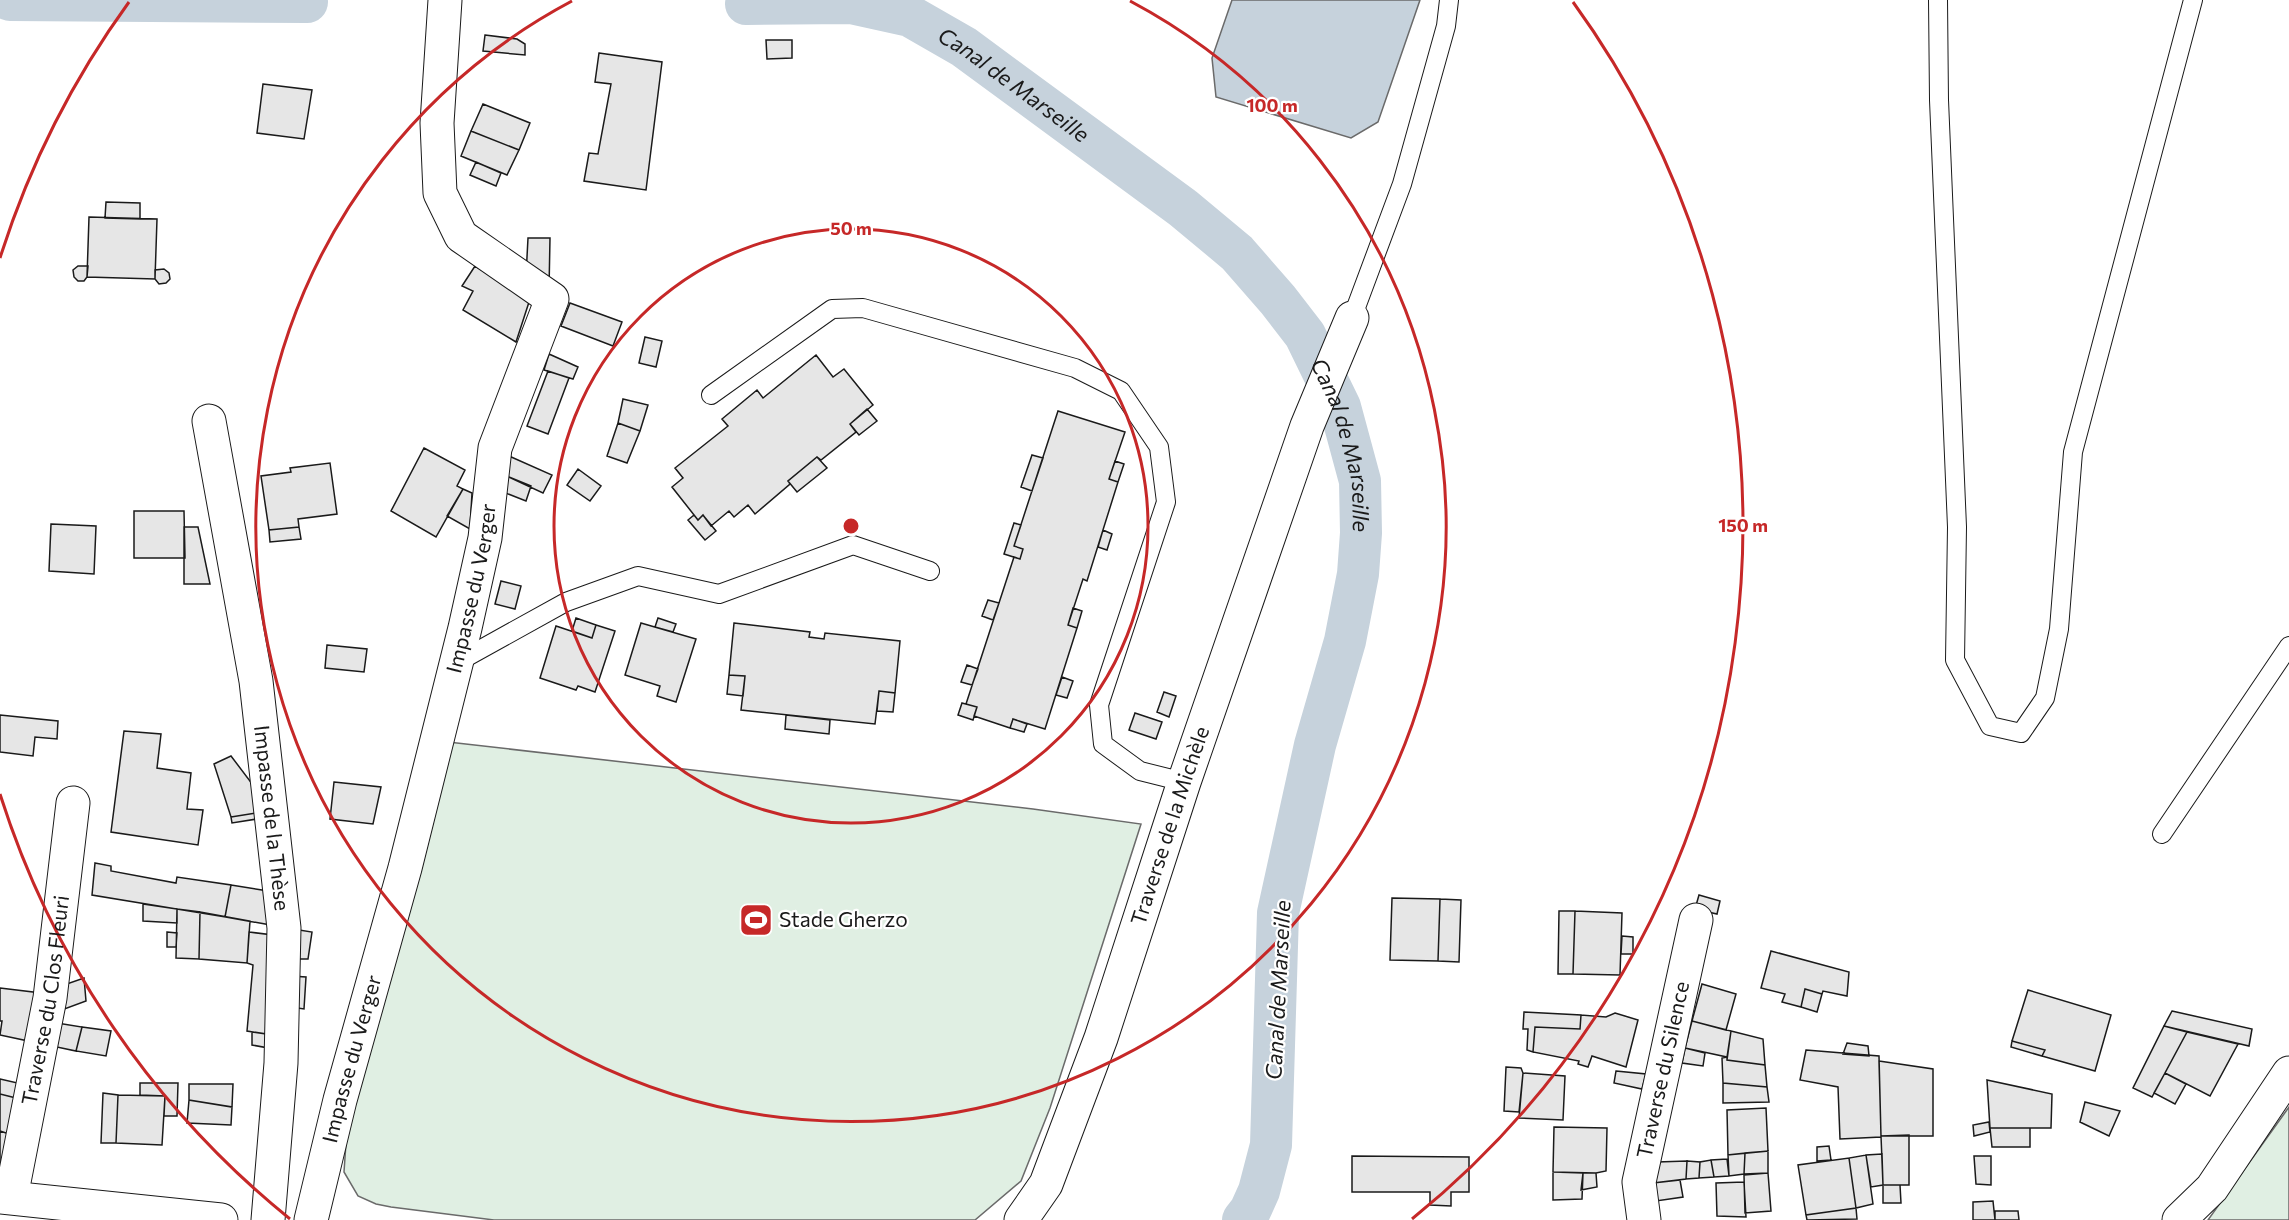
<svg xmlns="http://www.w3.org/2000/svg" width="2289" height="1220" font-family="Commissioner,sans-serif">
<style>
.green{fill:#e0efe3;stroke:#6a6a6a;stroke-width:1.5}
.water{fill:#c6d2dc;stroke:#6a6a6a;stroke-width:1.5}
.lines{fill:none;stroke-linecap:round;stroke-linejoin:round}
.canal{stroke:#c6d2dc;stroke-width:42}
.building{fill:#e6e6e6;stroke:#1a1a1a;stroke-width:1.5}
.lane-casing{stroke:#1a1a1a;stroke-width:20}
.street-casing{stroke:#1a1a1a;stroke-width:35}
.lane{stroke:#fff;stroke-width:18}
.street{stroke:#fff;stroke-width:33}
.ring{fill:none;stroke:#c62828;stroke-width:3}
.labels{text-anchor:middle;stroke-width:4.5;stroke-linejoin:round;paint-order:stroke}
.street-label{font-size:21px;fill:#1a1a1a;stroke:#fff}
.poi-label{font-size:21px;fill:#1a1a1a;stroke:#fff;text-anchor:start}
.water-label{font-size:22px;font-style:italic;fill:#1a1a1a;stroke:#fff}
.centre{fill:#c62828;stroke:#fff;stroke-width:3}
.ring-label{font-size:18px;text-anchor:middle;font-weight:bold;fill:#c62828;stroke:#fff;stroke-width:4.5;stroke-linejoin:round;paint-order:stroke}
</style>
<rect width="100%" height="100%" fill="#fff"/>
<path class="green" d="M 448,742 L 1033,809 L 1141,824 L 1050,1108 L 1021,1181 L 975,1220 L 494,1220 L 391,1207 L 376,1204 L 358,1196 L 344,1172 L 346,1143 L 377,1015 Z
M 2289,1107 L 2289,1220 L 2208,1220 Z"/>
<path class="water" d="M 1232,0 L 1420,0 L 1378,122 L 1351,138 L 1216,97 L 1212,58 Z"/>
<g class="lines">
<g class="canal">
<path d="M 10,0 L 307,2"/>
<path id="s1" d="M 746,4 L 851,3 L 910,16 L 964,47 L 1183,208 L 1237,253 L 1278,300 L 1305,335 L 1340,407 L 1360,481 L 1361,533 L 1358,574 L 1345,641 L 1315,745 L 1278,913 L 1271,1145 L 1259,1191 L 1250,1211 L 1243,1220"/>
</g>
</g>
<path class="building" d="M 485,35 L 517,39 L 525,44 L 525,55 L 483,51 Z
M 766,40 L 792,40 L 792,58 L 767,59 Z
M 599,53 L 662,62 L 646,190 L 584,181 L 589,153 L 598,154 L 611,84 L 595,82 Z
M 263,84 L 312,90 L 304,139 L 257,133 Z
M 483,104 L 530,123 L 519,150 L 471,131 Z
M 471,131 L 519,150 L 507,175 L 461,156 Z
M 476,162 L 501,173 L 496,186 L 470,175 Z
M 106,202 L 140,203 L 140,219 L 105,218 Z
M 89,217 L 157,219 L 155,279 L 87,277 Z
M 528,238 L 550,238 L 549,290 L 526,276 Z
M 78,266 L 88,266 L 87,277 L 84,281 L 78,281 L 74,277 L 73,270 Z
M 475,266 L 530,299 L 516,342 L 463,310 L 473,291 L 462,286 Z
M 164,269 L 169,273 L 170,279 L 166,283 L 159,284 L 155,279 L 155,270 Z
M 570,303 L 622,322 L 613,346 L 561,326 Z
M 645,337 L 662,341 L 656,367 L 639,363 Z
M 549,354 L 578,367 L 573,379 L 544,370 Z
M 816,355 L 833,377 L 844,369 L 873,405 L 850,424 L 856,432 L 821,460 L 817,457 L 788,481 L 790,484 L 755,514 L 748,505 L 734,517 L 729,511 L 711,526 L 703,515 L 698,520 L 672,487 L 683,478 L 675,468 L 728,426 L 722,419 L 757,390 L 763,398 Z
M 548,371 L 569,378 L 548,434 L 527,426 Z
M 623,399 L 648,405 L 640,431 L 618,423 Z
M 867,409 L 877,421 L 859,435 L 850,424 Z
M 1058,411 L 1125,432 L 1109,479 L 1118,482 L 1087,581 L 1083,579 L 1068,625 L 1077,628 L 1045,729 L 1013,719 L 1010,728 L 974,716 L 977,707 L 966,704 L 1014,557 L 1020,559 L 1023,549 L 1014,546 Z
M 618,423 L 640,431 L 627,463 L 607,456 Z
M 424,448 L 465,470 L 457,486 L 463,489 L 436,537 L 391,511 Z
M 1032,455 L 1043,458 L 1032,491 L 1021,487 Z
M 509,456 L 552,475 L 543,493 L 502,474 Z
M 817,457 L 827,468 L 797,492 L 788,481 Z
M 1115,461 L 1124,464 L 1118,482 L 1109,479 Z
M 330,463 L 337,514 L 298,519 L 299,527 L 269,530 L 261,476 L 291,472 L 290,468 Z
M 578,469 L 601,486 L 590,501 L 567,485 Z
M 504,475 L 531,486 L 526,501 L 498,490 Z
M 463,489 L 472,493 L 470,529 L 447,516 Z
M 134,511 L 184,511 L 185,558 L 134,558 Z
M 694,515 L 698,520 L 703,515 L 716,531 L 705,540 L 688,520 Z
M 1014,523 L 1021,525 L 1014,546 L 1023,549 L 1020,559 L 1004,554 Z
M 51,524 L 96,526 L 94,574 L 49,571 Z
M 184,527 L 198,527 L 210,584 L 184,584 Z
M 299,527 L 301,539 L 270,542 L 269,530 Z
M 1103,530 L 1112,534 L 1107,550 L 1098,547 Z
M 501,581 L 521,586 L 515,609 L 495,604 Z
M 988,600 L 999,603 L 993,620 L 982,616 Z
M 1073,608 L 1082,611 L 1077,628 L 1068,625 Z
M 576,618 L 596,625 L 592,638 L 572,631 Z
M 658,618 L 676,624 L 673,632 L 655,627 Z
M 641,623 L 696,639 L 676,702 L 657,696 L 660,686 L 625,675 Z
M 734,623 L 810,632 L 809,637 L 824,639 L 825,633 L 900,641 L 895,693 L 879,691 L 875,724 L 741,710 L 745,676 L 729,675 Z
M 596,625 L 615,631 L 595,692 L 578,686 L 576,690 L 540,678 L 556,626 L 592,638 Z
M 327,645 L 367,649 L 364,672 L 325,668 Z
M 967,665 L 978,669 L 972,685 L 961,682 Z
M 729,675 L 745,676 L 743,696 L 727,694 Z
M 1062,677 L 1073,681 L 1067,698 L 1056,695 Z
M 879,691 L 895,693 L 893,712 L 877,711 Z
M 1164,692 L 1176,696 L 1169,717 L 1157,712 Z
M 962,703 L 977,707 L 973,720 L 958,715 Z
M 1135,713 L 1162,722 L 1156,739 L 1129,730 Z
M 0,715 L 58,721 L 57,739 L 35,737 L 33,756 L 0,752 Z
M 786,715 L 830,720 L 829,734 L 785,729 Z
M 1013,719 L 1027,724 L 1024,732 L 1010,728 Z
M 124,731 L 161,734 L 157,768 L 191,773 L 187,809 L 203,810 L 198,845 L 111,832 Z
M 231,756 L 253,785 L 263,812 L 231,817 L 214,764 Z
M 334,782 L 381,787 L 373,824 L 330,819 Z
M 263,812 L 263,818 L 232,823 L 231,817 Z
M 95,863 L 111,866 L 111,871 L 176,883 L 177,877 L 231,885 L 225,917 L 92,895 Z
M 231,885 L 268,891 L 271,925 L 225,917 Z
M 1699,895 L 1720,901 L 1717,914 L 1695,909 Z
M 1392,898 L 1440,899 L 1438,961 L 1390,960 Z
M 1440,899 L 1461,900 L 1459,962 L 1438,961 Z
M 143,904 L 177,909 L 177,923 L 143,921 Z
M 177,909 L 200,912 L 199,959 L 176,958 Z
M 1559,911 L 1575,911 L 1573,974 L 1558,974 Z
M 1575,911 L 1622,913 L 1620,975 L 1573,974 Z
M 200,912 L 250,921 L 247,963 L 199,959 Z
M 293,929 L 312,932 L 308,959 L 291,959 Z
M 167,932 L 177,933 L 176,947 L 167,947 Z
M 249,932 L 273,935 L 273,1035 L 247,1031 L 253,965 L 247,963 Z
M 1622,936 L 1633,937 L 1633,954 L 1621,954 Z
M 1771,951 L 1849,972 L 1847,996 L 1823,991 L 1822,994 L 1805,989 L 1801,1007 L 1782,1002 L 1785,994 L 1761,988 Z
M 291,976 L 306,977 L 304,1009 L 291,1007 Z
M 84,978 L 86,1001 L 59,1011 L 58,987 Z
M 1702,984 L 1736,994 L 1726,1030 L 1692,1021 Z
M 0,988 L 41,993 L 33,1042 L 0,1035 L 2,1021 L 0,1021 Z
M 1805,989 L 1822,994 L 1817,1012 L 1801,1007 Z
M 2028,990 L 2111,1015 L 2095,1071 L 2042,1056 L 2045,1050 L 2012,1041 Z
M 2172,1011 L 2252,1029 L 2249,1046 L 2164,1026 Z
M 1524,1012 L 1581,1015 L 1580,1029 L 1535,1027 L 1533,1052 L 1527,1050 L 1528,1029 L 1523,1029 Z
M 1615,1013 L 1638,1020 L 1626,1067 L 1592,1056 L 1588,1067 L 1578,1064 L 1579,1061 L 1533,1052 L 1535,1027 L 1580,1029 L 1581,1015 L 1606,1017 Z
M 1692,1021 L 1731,1031 L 1727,1057 L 1685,1048 Z
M 57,1023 L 82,1027 L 76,1051 L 52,1046 Z
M 2164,1026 L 2187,1032 L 2152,1097 L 2133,1088 Z
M 82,1027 L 111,1031 L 106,1056 L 76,1051 Z
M 1731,1031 L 1763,1039 L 1765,1065 L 1727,1060 Z
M 252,1032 L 273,1035 L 274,1049 L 252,1045 Z
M 2187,1032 L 2238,1044 L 2210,1096 L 2165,1073 Z
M 2012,1041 L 2045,1050 L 2042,1056 L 2011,1047 Z
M 1847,1043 L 1868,1046 L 1869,1056 L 1843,1054 Z
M 1685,1048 L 1705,1053 L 1703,1066 L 1682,1063 Z
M 1806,1050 L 1879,1056 L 1881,1137 L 1840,1139 L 1838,1087 L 1800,1080 Z
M 1727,1057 L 1727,1060 L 1765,1065 L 1767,1087 L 1723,1083 L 1722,1058 Z
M 1879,1061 L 1933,1069 L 1933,1136 L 1881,1136 Z
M 1506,1067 L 1521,1068 L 1523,1073 L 1519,1112 L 1504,1111 Z
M 1616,1071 L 1646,1074 L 1642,1089 L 1614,1083 Z
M 1523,1073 L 1565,1076 L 1563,1120 L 1519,1118 Z
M 2165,1073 L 2186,1084 L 2175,1104 L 2154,1093 Z
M 0,1079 L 22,1084 L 20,1099 L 0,1094 Z
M 1987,1080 L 2052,1094 L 2051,1128 L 1990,1128 Z
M 140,1083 L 178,1083 L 177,1116 L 164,1116 L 165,1096 L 140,1095 Z
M 1723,1083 L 1767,1087 L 1769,1102 L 1723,1103 Z
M 189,1084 L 233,1084 L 232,1107 L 189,1100 Z
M 103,1093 L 118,1095 L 116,1143 L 101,1143 Z
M 0,1094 L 20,1099 L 12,1135 L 0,1131 Z
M 118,1095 L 165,1096 L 162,1145 L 116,1143 Z
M 189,1100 L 232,1107 L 231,1125 L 187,1123 Z
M 2085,1102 L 2120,1111 L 2109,1136 L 2080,1122 Z
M 1766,1108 L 1768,1151 L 1728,1155 L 1727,1110 Z
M 1989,1122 L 1990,1132 L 1974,1136 L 1973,1125 Z
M 1554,1127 L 1607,1128 L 1606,1171 L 1596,1173 L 1553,1172 Z
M 1990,1128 L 2030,1128 L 2030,1147 L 1992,1147 Z
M 0,1131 L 12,1135 L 0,1173 Z
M 1909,1135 L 1909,1185 L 1883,1185 L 1881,1136 Z
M 1829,1146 L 1831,1160 L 1817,1161 L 1817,1147 Z
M 1768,1151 L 1768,1173 L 1744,1174 L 1745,1153 Z
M 1745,1153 L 1744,1174 L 1729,1176 L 1728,1155 Z
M 1882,1154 L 1883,1185 L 1871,1187 L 1866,1155 Z
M 1866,1155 L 1873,1204 L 1856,1208 L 1849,1158 Z
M 1352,1156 L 1469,1157 L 1469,1192 L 1451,1192 L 1451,1206 L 1430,1205 L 1430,1192 L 1352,1192 Z
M 1974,1156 L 1991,1156 L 1991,1185 L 1976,1184 Z
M 1849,1158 L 1856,1208 L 1806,1215 L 1798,1165 Z
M 1727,1159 L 1729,1176 L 1714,1177 L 1711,1160 Z
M 1711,1160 L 1714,1177 L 1699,1178 L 1700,1162 Z
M 1687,1161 L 1700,1162 L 1699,1178 L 1686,1179 Z
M 1687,1161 L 1686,1179 L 1653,1183 L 1657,1162 Z
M 1553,1172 L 1583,1173 L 1582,1199 L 1553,1200 Z
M 1583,1173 L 1596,1173 L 1597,1187 L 1581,1190 Z
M 1768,1173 L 1771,1211 L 1745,1213 L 1744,1175 Z
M 1680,1180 L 1683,1197 L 1656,1201 L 1653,1183 Z
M 1744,1182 L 1746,1217 L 1717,1216 L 1716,1183 Z
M 1883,1185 L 1900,1185 L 1901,1203 L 1883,1203 Z
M 1993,1201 L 1995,1220 L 1973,1220 L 1973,1202 Z
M 1856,1208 L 1857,1219 L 1807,1220 L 1806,1215 Z
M 1995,1211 L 2018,1211 L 2019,1220 L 1995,1220 Z"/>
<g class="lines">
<defs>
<path id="lane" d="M 1938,0 L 1939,100 L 1957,527 L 1955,660 L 1990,726 L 2021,733 L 2045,698 L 2059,629 L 2073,452 L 2193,0
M 1352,318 L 1402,184 L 1446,26 L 1449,0
M 711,395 L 832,309 L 863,308 L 1075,368 L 1121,391 L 1159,447 L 1166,502 L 1099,705 L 1103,744 L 1140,771 L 1184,782
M 456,663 L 566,602 L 638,576 L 719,594 L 853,545 L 930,571
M 2162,834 L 2289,646"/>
<g id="street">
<path id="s2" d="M 209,421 L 256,681 L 284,928 L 281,1063 L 268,1220"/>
<path d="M 0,1197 L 221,1220"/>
<path id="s3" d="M 11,1197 L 50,998 L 73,803"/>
<path id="s4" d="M 311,1220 L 340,1100 L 405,868 L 465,628 L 485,538 L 495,448 L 552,299 L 461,236 L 440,193 L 437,123 L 445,0"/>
<path id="s5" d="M 1021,1220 L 1046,1184 L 1101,1038 L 1184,782 L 1307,426 L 1352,318"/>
<path id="s6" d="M 1644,1220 L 1639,1182 L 1696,920"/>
<path d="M 2179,1220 L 2212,1188 L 2289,1073"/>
</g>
</defs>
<use href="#lane" class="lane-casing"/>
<use href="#street" class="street-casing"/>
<use href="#lane" class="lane"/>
<use href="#street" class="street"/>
</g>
<g class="ring">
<circle cx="851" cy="526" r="297"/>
<path d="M1130 1A595 595 0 1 1 572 1"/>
<path d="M290 1219A892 892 0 0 1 0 794M0 258A892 892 0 0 1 129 2M1573 2A892 892 0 0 1 1412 1219"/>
</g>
<defs>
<symbol id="stadium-square" viewBox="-11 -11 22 22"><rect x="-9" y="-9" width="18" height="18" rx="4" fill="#c62828" stroke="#fff"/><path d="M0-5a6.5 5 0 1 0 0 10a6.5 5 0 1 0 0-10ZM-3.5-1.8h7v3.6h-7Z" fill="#fff"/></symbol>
</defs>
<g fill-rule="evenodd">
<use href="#stadium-square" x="737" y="901" width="38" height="38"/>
</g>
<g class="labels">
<g class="street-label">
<text dy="7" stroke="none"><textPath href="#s4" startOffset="652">Impasse du Verger</textPath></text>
<text dy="7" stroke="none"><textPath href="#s2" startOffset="402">Impasse de la Thèse</textPath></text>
<text dy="7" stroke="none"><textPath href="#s5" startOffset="423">Traverse de la Michèle</textPath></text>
<text dy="7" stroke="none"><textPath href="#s3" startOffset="200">Traverse du Clos Fleuri</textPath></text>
<text dy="7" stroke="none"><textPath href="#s4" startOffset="166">Impasse du Verger</textPath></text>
<text dy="7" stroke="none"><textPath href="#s6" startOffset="153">Traverse du Silence</textPath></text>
</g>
<g class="poi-label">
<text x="779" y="927">Stade Gherzo</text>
</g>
<g class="water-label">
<text dy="8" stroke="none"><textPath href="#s1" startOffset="290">Canal de Marseille</textPath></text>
<text dy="8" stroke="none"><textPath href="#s1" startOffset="794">Canal de Marseille</textPath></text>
<text transform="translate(1278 990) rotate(-87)" y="8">Canal de Marseille</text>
</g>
</g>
<circle cx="851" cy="526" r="9" class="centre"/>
<g class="ring-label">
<text x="1272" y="112">100 m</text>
<text x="851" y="235">50 m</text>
<text x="1743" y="532">150 m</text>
</g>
</svg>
